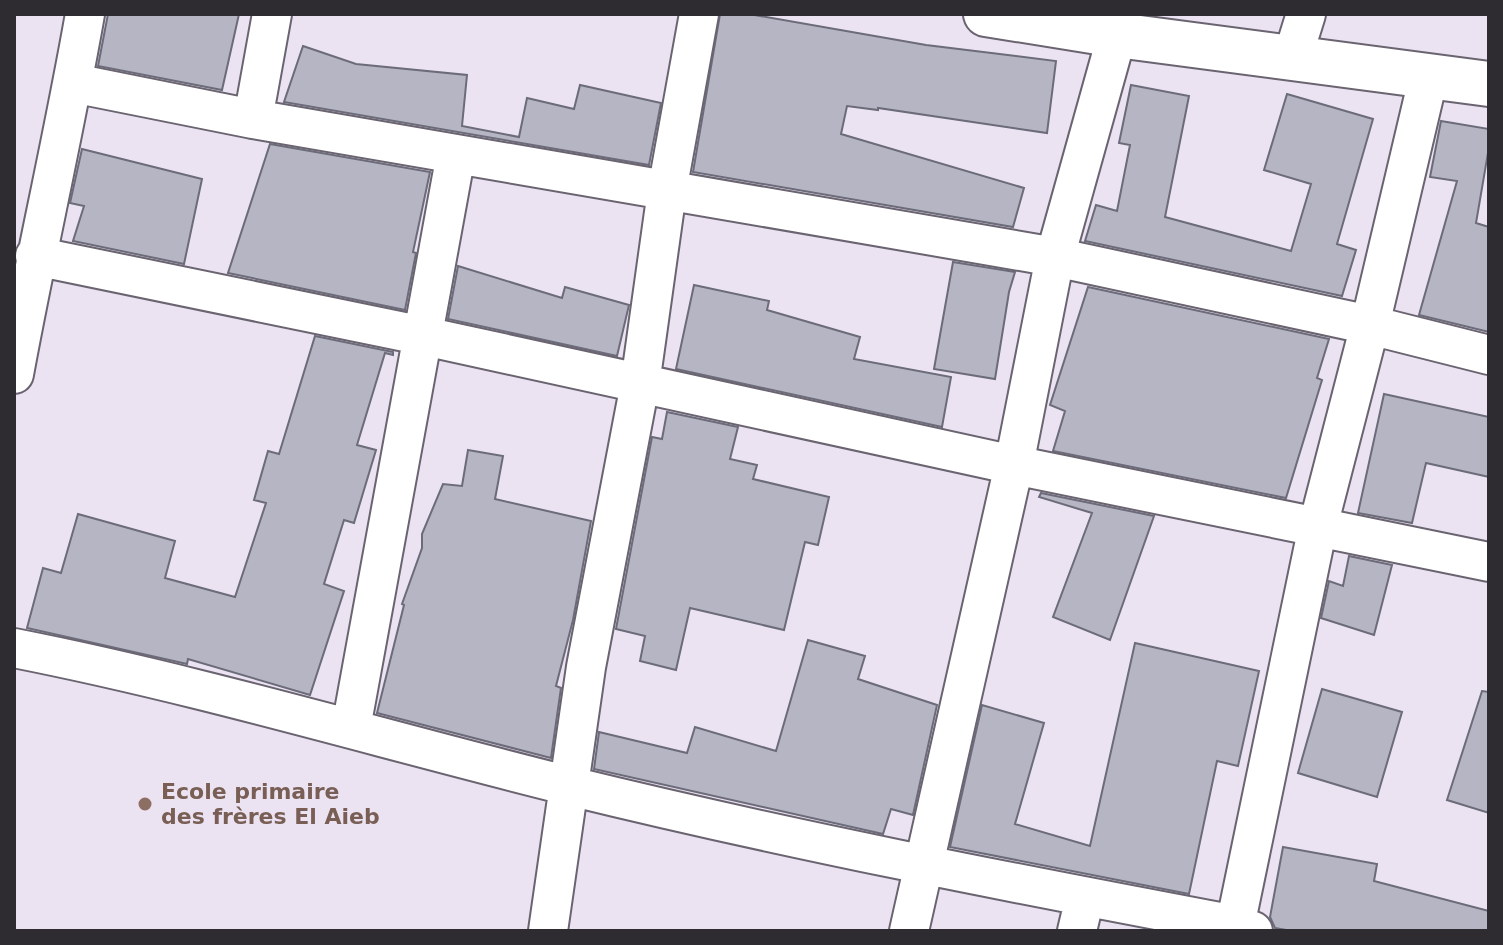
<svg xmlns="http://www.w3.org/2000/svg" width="1503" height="945" font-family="'DejaVu Sans',sans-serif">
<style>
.building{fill:#b5b5c4;stroke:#6c6b7a;stroke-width:2}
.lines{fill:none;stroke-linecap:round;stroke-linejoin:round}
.minor-casing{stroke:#6a6370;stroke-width:42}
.secondary-casing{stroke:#6a6370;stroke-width:48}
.minor{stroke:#fff;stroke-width:38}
.secondary{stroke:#fff;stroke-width:44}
.education-dot{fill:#8d6e63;stroke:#ebe3f2;stroke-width:3}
.labels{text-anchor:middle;stroke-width:7;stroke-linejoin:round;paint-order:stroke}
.education-label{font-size:22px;font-weight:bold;fill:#785e54;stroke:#ebe3f2;text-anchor:start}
</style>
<rect width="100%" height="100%" fill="#ebe3f2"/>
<path class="building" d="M 108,14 L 239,14 L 222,90 L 98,66 Z
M 720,14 L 749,14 L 926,45 L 1056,61 L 1047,133 L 878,108 L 878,110 L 847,106 L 841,134 L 1024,188 L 1013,227 L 693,172 Z
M 303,46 L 356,64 L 467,75 L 462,126 L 519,137 L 527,98 L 574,109 L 580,85 L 661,103 L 649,165 L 284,102 Z
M 1131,85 L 1189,96 L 1165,217 L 1291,251 L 1311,184 L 1264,170 L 1287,94 L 1373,119 L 1337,244 L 1356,250 L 1342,296 L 1085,241 L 1096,205 L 1117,211 L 1130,145 L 1119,143 Z
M 1441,121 L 1489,129 L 1489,147 L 1476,223 L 1489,227 L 1489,332 L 1419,315 L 1457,181 L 1430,177 Z
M 270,144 L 430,172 L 413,252 L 416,253 L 405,310 L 228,273 Z
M 82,149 L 202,179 L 184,264 L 73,241 L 84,206 L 70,203 Z
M 953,262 L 1015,272 L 1009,292 L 995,379 L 934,369 Z
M 458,266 L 562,298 L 565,287 L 629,305 L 617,356 L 448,319 Z
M 694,285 L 769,301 L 767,310 L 860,337 L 854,359 L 951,377 L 942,427 L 676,369 Z
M 1088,287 L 1329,339 L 1317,378 L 1322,380 L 1286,498 L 1053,451 L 1065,411 L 1050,405 Z
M 315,336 L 393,352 L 393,355 L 385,353 L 357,445 L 376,450 L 354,523 L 344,520 L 324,584 L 344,591 L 310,695 L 188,659 L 187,664 L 27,628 L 43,568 L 61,573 L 78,514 L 175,541 L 165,578 L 235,597 L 266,503 L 254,500 L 268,451 L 279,454 Z
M 1384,394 L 1489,417 L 1489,477 L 1426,463 L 1412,523 L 1358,513 Z
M 667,412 L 738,427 L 730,459 L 757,465 L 753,479 L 829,497 L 818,545 L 805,542 L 784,630 L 690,608 L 676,670 L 640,661 L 645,636 L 616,629 L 652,437 L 662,439 Z
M 468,450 L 503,456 L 495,499 L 591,521 L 573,620 L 556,686 L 561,688 L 551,758 L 377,713 L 404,605 L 402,604 L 422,548 L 422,534 L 443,484 L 462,486 Z
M 1041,493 L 1154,516 L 1110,640 L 1053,617 L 1092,513 L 1039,497 Z
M 1349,556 L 1392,565 L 1374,635 L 1321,618 L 1329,581 L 1343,586 Z
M 808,640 L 865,656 L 858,679 L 937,705 L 913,815 L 891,809 L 883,834 L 594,769 L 599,732 L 687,753 L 695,727 L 776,751 Z
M 1135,643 L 1259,671 L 1238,766 L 1217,761 L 1189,894 L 950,847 L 982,705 L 1044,723 L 1015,824 L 1090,846 Z
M 1322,689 L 1402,712 L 1377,797 L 1298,773 Z
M 1482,691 L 1489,692 L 1489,813 L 1447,800 Z
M 1283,847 L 1377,864 L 1374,881 L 1489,911 L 1489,931 L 1292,931 L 1275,928 L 1270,917 Z"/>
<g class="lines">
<defs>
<path id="minor" d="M 1292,59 L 1306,14
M 73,83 L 253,119 L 1055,257 L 1370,325 L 1489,355
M 253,119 L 272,14
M 35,256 L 424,336 L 1014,465 L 1489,562
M 14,374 C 36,254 64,134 85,14
M 14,648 C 202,685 384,740 570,786 C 790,840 1012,883 1235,925 L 1253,931
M 351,728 L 456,154
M 548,931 L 586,667 L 640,384 L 667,191 L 699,14
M 909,931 L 1014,465 L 1055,257 L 1117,35
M 1077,931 L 1085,897
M 1234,931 L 1318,526 L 1370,325 L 1429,75"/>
<path id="secondary" d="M 986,14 L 1117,35 L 1489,84"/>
</defs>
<use href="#minor" class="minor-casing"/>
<use href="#secondary" class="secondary-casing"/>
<use href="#minor" class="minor"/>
<use href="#secondary" class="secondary"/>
</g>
<circle class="education-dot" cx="145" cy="804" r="8"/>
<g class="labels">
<g class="education-label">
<text x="161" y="799">Ecole primaire<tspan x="161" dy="25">des frères El Aieb</tspan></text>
</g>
</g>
<rect width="1503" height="945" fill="none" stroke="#2e2b31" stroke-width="32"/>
</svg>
